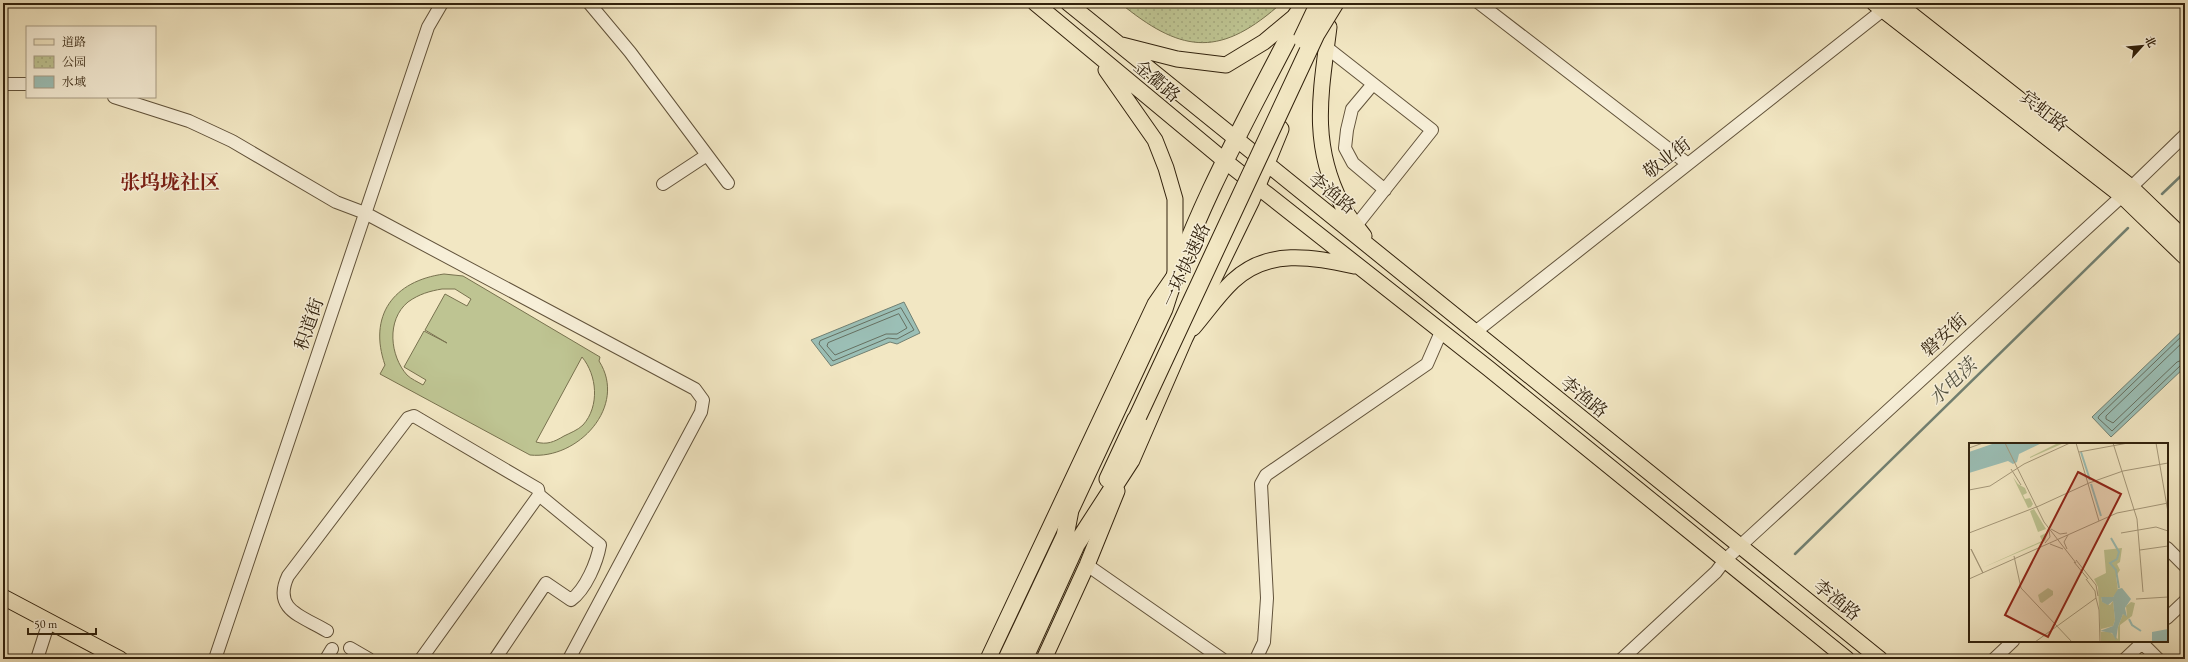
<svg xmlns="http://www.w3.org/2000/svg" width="2188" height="662" font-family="'EB Garamond','Noto Serif SC',serif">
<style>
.grass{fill:#bec492;stroke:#78724f;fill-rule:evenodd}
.park{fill:url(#park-dots);stroke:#78724f}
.water{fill:#9bbfb6;stroke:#718072}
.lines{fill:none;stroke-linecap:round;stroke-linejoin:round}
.shore{stroke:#667061;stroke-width:1}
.stream{stroke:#718072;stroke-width:2.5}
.minor-casing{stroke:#61523a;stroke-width:14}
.major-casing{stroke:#31210c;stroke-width:17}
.highway-casing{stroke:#31210c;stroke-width:19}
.minor{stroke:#f7efd8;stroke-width:12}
.major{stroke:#f2e7c3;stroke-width:15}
.highway{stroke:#f2e7c3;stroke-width:17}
.highway-bridge-casing{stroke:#31210c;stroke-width:19;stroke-linecap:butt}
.highway-bridge{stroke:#f2e7c3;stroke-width:17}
.labels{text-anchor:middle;stroke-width:3;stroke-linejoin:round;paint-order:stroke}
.street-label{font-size:18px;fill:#31210c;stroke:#f7efd8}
.water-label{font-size:19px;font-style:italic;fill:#51503f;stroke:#f7efd8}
.quarter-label{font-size:20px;font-weight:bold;fill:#7a1f14;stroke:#f7efd8}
.inset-river{fill:none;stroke:#9bbfb6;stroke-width:2}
.inset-road{fill:none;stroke:#a5987a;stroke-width:1}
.view{fill:#8f2418;fill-opacity:0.15;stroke:#8f2418;stroke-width:2}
.inset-edge{fill:none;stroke:#31210c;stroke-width:2}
</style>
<defs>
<pattern id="park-dots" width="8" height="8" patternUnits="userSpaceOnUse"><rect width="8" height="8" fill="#bec492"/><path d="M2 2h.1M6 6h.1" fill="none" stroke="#a4a87d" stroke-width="1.8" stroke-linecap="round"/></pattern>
</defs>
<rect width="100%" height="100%" fill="#f2e7c3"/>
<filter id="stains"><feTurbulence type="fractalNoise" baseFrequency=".005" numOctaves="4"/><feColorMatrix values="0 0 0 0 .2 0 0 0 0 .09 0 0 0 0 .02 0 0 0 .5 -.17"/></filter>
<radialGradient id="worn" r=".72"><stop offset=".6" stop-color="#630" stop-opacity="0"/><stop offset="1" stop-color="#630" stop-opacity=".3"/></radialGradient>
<path class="grass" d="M 444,274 L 463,276 L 600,357 L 599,361 C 628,406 578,460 530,455 L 380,374 L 385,365 C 368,316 393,281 444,274 ZM 442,289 L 455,289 L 471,299 L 467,306 L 445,294 L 425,330 L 447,343 L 424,331 L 404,367 L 426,380 L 423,385 C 418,382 411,379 407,375 C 390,356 386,320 408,302 C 419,294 430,291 442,289 ZM 582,357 C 597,375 600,406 583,425 C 578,430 570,433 564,436 C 554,442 547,445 536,442 Z"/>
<path class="park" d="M 1120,3 L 1271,3 L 1277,7 C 1217,59 1179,51 1120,3 Z"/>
<path class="water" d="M 904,302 L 920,333 L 897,344 L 890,342 L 831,366 L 811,340 Z
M 2185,328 L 2185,367 L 2111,437 L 2092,417 Z"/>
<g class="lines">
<path class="shore" d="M 901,308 L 914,330 L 897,339 L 888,338 L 833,361 L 819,344 L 820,341 Z
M 899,314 L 907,328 L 897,334 L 886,334 L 835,355 L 827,346 L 828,343 Z
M 2185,333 L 2099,416 L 2098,418 L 2112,431 L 2181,365 L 2185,364
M 2185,340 L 2106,416 L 2106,419 L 2113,423 L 2177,362 L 2185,359"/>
<path class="stream" d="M 2162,194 L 2185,172
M 1795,554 L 2128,228"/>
<defs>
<path id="minor" d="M 589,3 L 630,52 L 728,183
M 1479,3 L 1688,164
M 1326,47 L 1432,130 L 1351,232
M 3,84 L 27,84
M 1373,84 L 1352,109 L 1347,130 L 1345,148 L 1353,163 L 1385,190
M 114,97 L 189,121 L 232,141 L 336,202 L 365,213 L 695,389 L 703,400 L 701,412 L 569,659
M 663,184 L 707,155
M 1474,333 L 1883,10
M 2167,548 L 2185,566
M 1087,565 L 1222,659
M 2167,618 L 2185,601
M 327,631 C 302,616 272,610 288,576 L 408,418 L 414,416 L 538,489 L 539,495 L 421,659
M 2140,641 L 2158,659
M 350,648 L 369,659
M 37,659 L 46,631
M 215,659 L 428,27 L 442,3
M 326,659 L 332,649
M 495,659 L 546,583 L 571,600 C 586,589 597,562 600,545 L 539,495
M 1256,659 L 1264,642 L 1267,598 L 1261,484 L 1266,475 L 1427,364 L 1441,332
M 1622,659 L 1716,572 L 1725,560 L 1740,546 L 2122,196 L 2185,135
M 1994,659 L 2013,641
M 2125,659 L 2144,641"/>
<path id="major" d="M 1035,3 L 1225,161 L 1488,368 L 1847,659
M 1068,3 L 1880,659
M 1874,3 L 2122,196 L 2185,257
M 1897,3 L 2131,187 L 2185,239
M 1329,27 C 1321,92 1310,142 1341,203 C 1346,215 1356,225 1364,236
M 1122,45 L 1177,59 L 1226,65 L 1264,42 L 1294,17 L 1299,10
M 1193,328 C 1206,313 1218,295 1233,281 C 1268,248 1312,257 1354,266
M 3,597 L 120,659
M 988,659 L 1155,304 L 1175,275 L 1175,199 L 1166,168 L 1155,140 L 1106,70
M 1044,659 L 1087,565 L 1117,491"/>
<path id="highway" d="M 1108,479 L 1136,419
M 1007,659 L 1065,536 L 1070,510 L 1164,309 C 1197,202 1256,103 1306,3
M 1024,659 L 1076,545 L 1131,460 L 1184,338 L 1251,200 L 1280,129"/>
</defs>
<use href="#minor" class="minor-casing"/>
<use href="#major" class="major-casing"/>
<use href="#highway" class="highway-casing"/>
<use href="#minor" class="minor"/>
<use href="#major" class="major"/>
<use href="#highway" class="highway"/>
<defs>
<path id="highway-bridge" d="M 1302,39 L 1319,3
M 1138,416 L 1316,34 L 1335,3"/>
</defs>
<use href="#highway-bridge" class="highway-bridge-casing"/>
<use href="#highway-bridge" class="highway-bridge"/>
</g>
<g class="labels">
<g class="street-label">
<text transform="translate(1157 81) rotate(40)" y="6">金衢路</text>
<text transform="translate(2044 111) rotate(38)" y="6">宾虹路</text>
<text transform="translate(1667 158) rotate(-38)" y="6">敬业街</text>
<text transform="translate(1332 193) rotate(39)" y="6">李渔路</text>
<text transform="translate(1186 265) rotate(-65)" y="6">一环快速路</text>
<text transform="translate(309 324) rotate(-71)" y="6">积道街</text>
<text transform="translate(1944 335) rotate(-42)" y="6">磐安街</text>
<text transform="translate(1584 397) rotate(39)" y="6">李渔路</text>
<text transform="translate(1837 600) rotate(39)" y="6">李渔路</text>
</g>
<g class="water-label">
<text transform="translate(1952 381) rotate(-44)" y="7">水电渎</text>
</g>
<g class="quarter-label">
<text x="170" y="189">张坞垅社区</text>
</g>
</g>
<g transform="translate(1969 443)">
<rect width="199" height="199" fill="#f2e7c3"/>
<path d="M 79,145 L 84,148 L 84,152 L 73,160 L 71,159 L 69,152 Z" fill="#bec492"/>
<path d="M 89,0 L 95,0 L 61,15 L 61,14 ZM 44,34 L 49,41 L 56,45 L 58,50 L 54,52 L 56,56 L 61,55 L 64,61 L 62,64 L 59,65 ZM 65,66 L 77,86 L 69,89 L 61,68 ZM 79,89 L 76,98 L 13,125 L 73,98 L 71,93 ZM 153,105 L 151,119 L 148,121 L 151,127 L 147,133 L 149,148 L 144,154 L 132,154 L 133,159 L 141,162 L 144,158 L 146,177 L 144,183 L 132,186 L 132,189 L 141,189 L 149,196 L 149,184 L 154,171 L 158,173 L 157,163 L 162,159 L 166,160 L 163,173 L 151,182 L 151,199 L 132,199 L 129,144 L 125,136 L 137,130 L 135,107 Z" fill="#bec492"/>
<path d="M 26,0 L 73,0 L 50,11 L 48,19 L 44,21 L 39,18 L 0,30 L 0,9 ZM 153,145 L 162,156 L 156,165 L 158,174 L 154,171 L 149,184 L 147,197 L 143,190 L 131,188 L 144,183 L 146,177 L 144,158 L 139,162 L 133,159 L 132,154 L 144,154 L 149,146 ZM 199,186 L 199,199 L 183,199 L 183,189 Z" fill="#9bbfb6"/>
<path class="inset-river" d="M 112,9 L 121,37M 122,41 L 132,73M 142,95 L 150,109 L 148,116 L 141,120 L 147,127 L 150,145M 160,176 L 163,182 L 172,188"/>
<path class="inset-road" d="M 36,0 L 75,79 L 107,120M 107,0 L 130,78M 144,0 L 168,76 L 174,149M 187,0 L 199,69M 0,5 L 14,0M 110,9 L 159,0M 42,26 L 52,42M 0,47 L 21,43 L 55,21 L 101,0M 82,86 L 91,91 L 98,90M 0,90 L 70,63 L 120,40 L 154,28 L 199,20M 152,90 L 187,84 L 199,88M 76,100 L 81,94 L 80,87M 81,101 L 94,106M 98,106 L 95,99 L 99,92M 171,107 L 199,103M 45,113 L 52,145 L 103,199M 107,117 L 127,142 L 129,153M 105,119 L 119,136M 14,130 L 2,106 L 14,130M 0,136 L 148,70 L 199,60M 127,155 L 130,167 L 131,199M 167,156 L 199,154M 66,199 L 127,155 L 126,148 L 117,136"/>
<path class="view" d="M 109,29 L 152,51 L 79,194 L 36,172 Z"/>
<rect width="199" height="199" class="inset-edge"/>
</g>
<rect width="2188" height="662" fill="none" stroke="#f2e7c3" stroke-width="16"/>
<rect x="4" y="4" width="2180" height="654" fill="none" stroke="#31210c" stroke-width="2"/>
<rect x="8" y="8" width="2172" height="646" fill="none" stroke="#31210c"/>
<rect x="26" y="26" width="130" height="72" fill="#f7efd8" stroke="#a89d86"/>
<rect x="34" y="39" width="20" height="6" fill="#f2e7c3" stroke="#a89d86"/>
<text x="62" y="46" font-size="12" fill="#31210c">道路</text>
<rect x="34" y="56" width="20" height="12" fill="url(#park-dots)" stroke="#a89d86"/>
<text x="62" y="66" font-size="12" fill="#31210c">公园</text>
<rect x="34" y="76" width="20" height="12" fill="#9bbfb6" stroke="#a89d86"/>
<text x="62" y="86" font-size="12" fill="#31210c">水域</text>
<g transform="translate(2142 46) rotate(63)" stroke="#f7efd8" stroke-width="3" paint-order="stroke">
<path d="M0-3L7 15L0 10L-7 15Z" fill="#31210c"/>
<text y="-6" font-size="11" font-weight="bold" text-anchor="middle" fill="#31210c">北</text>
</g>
<path d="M28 628v6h68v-6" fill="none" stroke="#31210c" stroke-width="2"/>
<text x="34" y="628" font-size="12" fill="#31210c" stroke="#f7efd8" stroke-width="3" paint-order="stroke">50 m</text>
<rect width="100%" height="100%" filter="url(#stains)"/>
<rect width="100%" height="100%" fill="url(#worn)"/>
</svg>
